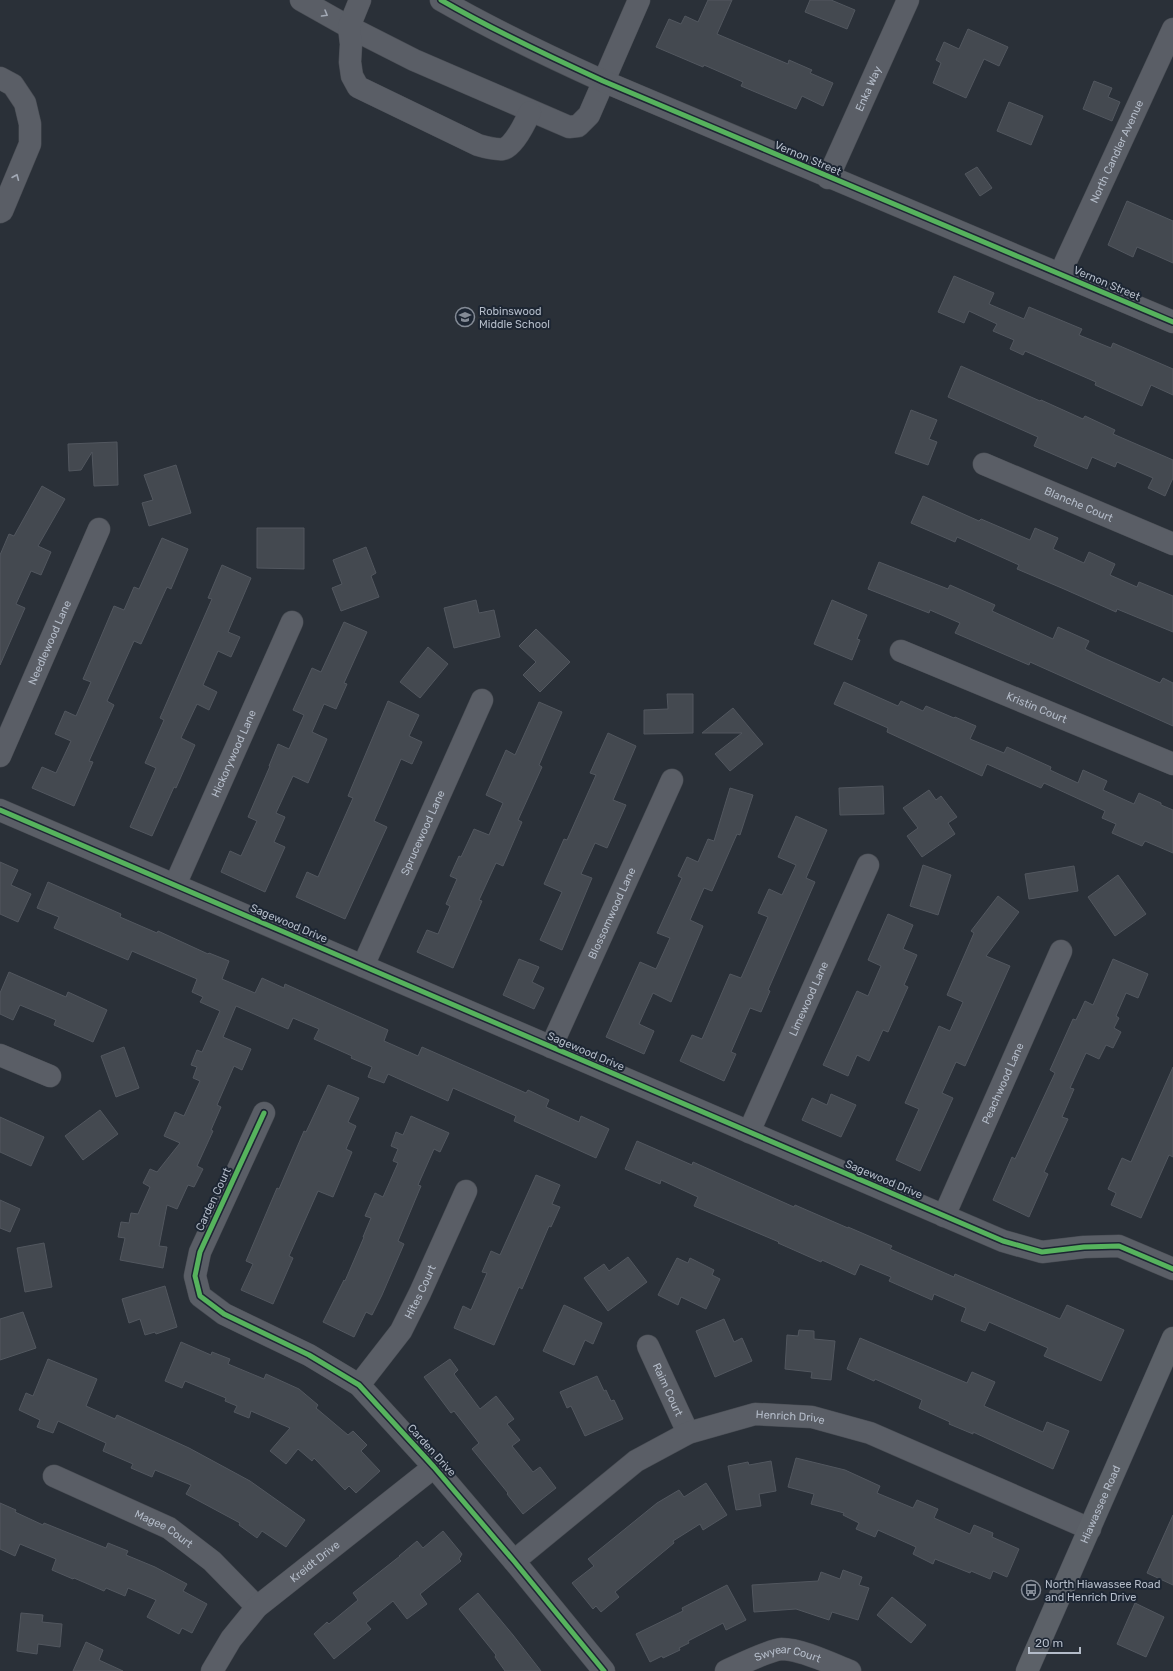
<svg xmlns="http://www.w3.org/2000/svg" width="1173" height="1671" font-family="Rubik,sans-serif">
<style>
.building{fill:#444950;stroke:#52575f}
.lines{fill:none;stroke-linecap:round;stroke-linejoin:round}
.minor-casing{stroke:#484c53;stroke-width:23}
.major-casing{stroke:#484c55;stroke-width:23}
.minor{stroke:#5a5e66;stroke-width:22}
.major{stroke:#5c6168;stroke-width:22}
.cycleway-casing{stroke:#1d2633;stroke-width:8}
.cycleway{stroke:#56b35d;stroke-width:5}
.oneway{stroke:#a2a9b5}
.labels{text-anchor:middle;stroke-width:4;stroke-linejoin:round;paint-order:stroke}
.street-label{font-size:11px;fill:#b4bcc9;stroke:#1d2633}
.poi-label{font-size:11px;fill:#b4bcc9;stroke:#1d2633;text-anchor:start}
</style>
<rect width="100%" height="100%" fill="#2a3038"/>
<path class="building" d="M 708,0 L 732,0 L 717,34 L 788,64 L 789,60 L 812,70 L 810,73 L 833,83 L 823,106 L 802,96 L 796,109 L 741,86 L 743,82 L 704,65 L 703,67 L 656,47 L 669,19 L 681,24 L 685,16 L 698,22 Z
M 810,0 L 831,0 L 855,10 L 847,29 L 805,12 Z
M 968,29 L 1008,47 L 999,66 L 984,59 L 966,98 L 933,83 L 941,63 L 936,60 L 944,42 L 959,49 Z
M 1094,81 L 1112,88 L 1108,97 L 1120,102 L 1112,121 L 1083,109 Z
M 1009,102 L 1043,116 L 1031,145 L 997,131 Z
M 977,167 L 992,188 L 980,196 L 965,174 Z
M 1127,201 L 1173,221 L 1173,263 L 1137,247 L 1133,257 L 1108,245 Z
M 954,276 L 994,293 L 989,304 L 1024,319 L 1029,307 L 1082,329 L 1079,335 L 1111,348 L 1113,343 L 1173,369 L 1173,395 L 1151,385 L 1142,406 L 1095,385 L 1096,382 L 1025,351 L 1023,355 L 1010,349 L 1014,340 L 993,331 L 997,324 L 969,311 L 964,323 L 938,312 Z
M 961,366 L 1040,401 L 1041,400 L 1083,419 L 1085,416 L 1115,430 L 1113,434 L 1173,460 L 1173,478 L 1165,496 L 1148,488 L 1153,478 L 1117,462 L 1115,467 L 1092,457 L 1087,469 L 1034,446 L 1038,437 L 948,397 Z
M 911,410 L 937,420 L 929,439 L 937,442 L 928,465 L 895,453 Z
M 117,442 L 118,485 L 94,486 L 92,452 L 81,470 L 69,471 L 68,444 Z
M 176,465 L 191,513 L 149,526 L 142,503 L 153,500 L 144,475 Z
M 42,486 L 65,499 L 38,546 L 51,552 L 41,575 L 31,571 L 16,604 L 25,608 L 0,665 L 0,555 L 9,534 L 14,536 Z
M 923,496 L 979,521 L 981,519 L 1030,540 L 1035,528 L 1058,538 L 1053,549 L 1084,563 L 1089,552 L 1115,564 L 1110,575 L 1137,587 L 1139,582 L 1173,596 L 1173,632 L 1117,609 L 1116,612 L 1064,589 L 1017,569 L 1019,565 L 957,537 L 955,542 L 911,523 Z
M 257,528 L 304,528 L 304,569 L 257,568 Z
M 162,538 L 188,549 L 171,589 L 167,587 L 141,644 L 134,641 L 107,701 L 114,705 L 89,761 L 93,762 L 74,806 L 32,788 L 42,767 L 56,773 L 71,741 L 55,734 L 65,711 L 76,716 L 91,682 L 83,679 L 114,606 L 124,610 L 134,587 L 139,589 Z
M 366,547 L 376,573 L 371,576 L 379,597 L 341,611 L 332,588 L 342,584 L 333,560 Z
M 879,562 L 948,589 L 950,585 L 995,605 L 992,611 L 1053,639 L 1058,627 L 1089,641 L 1085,649 L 1097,655 L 1160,683 L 1163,678 L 1173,683 L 1173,726 L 1030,662 L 1029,665 L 955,633 L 960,623 L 930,610 L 929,613 L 868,589 Z
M 222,565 L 251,578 L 228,632 L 240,637 L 231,657 L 218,651 L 203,685 L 217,692 L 209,710 L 197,704 L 181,738 L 195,745 L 176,788 L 174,787 L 152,836 L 130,827 L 156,768 L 145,763 L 164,720 L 160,718 L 212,599 L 208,598 Z
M 476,600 L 479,613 L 494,610 L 500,637 L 454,648 L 444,608 Z
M 832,600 L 867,615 L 857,639 L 860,640 L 852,660 L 814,644 Z
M 344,622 L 367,632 L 344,683 L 347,684 L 336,709 L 324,704 L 312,732 L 327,739 L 308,783 L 293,776 L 276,813 L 285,817 L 274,842 L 285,847 L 265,892 L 221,872 L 230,851 L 241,856 L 257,821 L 248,817 L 270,766 L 269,766 L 278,744 L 289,749 L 304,715 L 293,710 L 312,668 L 321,672 Z
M 536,629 L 570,662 L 540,692 L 523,675 L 536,662 L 519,646 Z
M 428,647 L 448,664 L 420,698 L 400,682 Z
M 844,682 L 898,706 L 901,701 L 923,711 L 926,706 L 954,718 L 955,717 L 976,726 L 970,739 L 1004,753 L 1007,747 L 1051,767 L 1050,770 L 1078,783 L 1083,770 L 1107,781 L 1103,790 L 1134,804 L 1139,793 L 1161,803 L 1161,805 L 1173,810 L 1173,853 L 1145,841 L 1142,846 L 1112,833 L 1116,824 L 1102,818 L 1105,811 L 1044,783 L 1041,788 L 987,764 L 982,776 L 887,732 L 888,728 L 834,704 Z
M 667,694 L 693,694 L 693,733 L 644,734 L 644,710 L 668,709 Z
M 388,701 L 419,715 L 409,736 L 422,742 L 412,764 L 401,759 L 374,821 L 387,827 L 345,919 L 296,897 L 307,872 L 318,877 L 353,798 L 348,796 Z
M 539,702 L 562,712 L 539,765 L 542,767 L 518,820 L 522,822 L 503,866 L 496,863 L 479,900 L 482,901 L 453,968 L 417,952 L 427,930 L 438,934 L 450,906 L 446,904 L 457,879 L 450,876 L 459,856 L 461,857 L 474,829 L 489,835 L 503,803 L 486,795 L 506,750 L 515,755 Z
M 733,708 L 763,744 L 730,771 L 715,754 L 742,733 L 702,733 Z
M 608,733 L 636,746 L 613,800 L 626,805 L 607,848 L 595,843 L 581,874 L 592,878 L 562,950 L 540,940 L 562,892 L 544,884 L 564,839 L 567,840 L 596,775 L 590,773 Z
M 883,786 L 884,814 L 840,815 L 839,788 Z
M 730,788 L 753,795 L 740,835 L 737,834 L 712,891 L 704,888 L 690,920 L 703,926 L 671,1002 L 653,993 L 639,1024 L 654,1031 L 644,1054 L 606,1037 L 640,962 L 656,969 L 670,938 L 657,933 L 682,878 L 678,876 L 687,857 L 698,862 L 708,839 L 714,841 Z
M 929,790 L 936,800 L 941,796 L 957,817 L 948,823 L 955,834 L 922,857 L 907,836 L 918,828 L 903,808 Z
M 796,816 L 827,830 L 806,878 L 815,882 L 768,990 L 770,991 L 761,1012 L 750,1008 L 731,1052 L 736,1054 L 724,1081 L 680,1061 L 692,1035 L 702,1039 L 730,974 L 741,978 L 768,917 L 758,913 L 769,889 L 782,895 L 796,865 L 778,857 Z
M 0,862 L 18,870 L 11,885 L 31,894 L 18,922 L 0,914 Z
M 923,865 L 951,875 L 938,915 L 910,906 Z
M 1074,866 L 1078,891 L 1029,899 L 1025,874 Z
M 1118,875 L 1146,914 L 1115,936 L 1088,897 Z
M 48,882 L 121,914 L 120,917 L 157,933 L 158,931 L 208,954 L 209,953 L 229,961 L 222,979 L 255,993 L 262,978 L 284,988 L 285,984 L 388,1030 L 384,1041 L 418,1056 L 422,1047 L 526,1093 L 528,1090 L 549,1100 L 546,1107 L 579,1122 L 581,1116 L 609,1129 L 596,1158 L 514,1121 L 516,1116 L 453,1088 L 448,1101 L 388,1074 L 384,1083 L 368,1077 L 372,1067 L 351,1058 L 352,1056 L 314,1039 L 319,1029 L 293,1018 L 288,1029 L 236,1006 L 223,1037 L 251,1049 L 242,1070 L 234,1066 L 217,1105 L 221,1107 L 211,1130 L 213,1131 L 197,1166 L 203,1169 L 194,1187 L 188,1185 L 177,1209 L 167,1205 L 159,1246 L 167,1247 L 163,1268 L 120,1260 L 125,1238 L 118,1237 L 121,1222 L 129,1223 L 131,1213 L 138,1214 L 150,1187 L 143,1183 L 150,1169 L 157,1172 L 180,1143 L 164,1136 L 175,1112 L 184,1116 L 200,1081 L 193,1078 L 197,1067 L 191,1065 L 197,1050 L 202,1052 L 220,1011 L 200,1002 L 203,997 L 192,992 L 197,979 L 132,951 L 128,960 L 54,928 L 59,917 L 37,908 Z
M 998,896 L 1019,912 L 986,956 L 1010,966 L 965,1066 L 956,1062 L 942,1093 L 953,1098 L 920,1171 L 896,1160 L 919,1109 L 905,1103 L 939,1026 L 950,1031 L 963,1002 L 947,995 L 974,933 L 971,931 Z
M 888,914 L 913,925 L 903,949 L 917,955 L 904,985 L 908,987 L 888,1032 L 883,1030 L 869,1061 L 857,1055 L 848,1076 L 823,1065 L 857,991 L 868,996 L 881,966 L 868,960 Z
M 519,959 L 539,967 L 532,982 L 544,988 L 534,1009 L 503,995 Z
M 1113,959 L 1148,974 L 1138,998 L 1126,993 L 1116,1016 L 1119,1018 L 1114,1028 L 1121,1032 L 1113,1048 L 1106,1045 L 1099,1059 L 1086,1053 L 1070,1088 L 1074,1089 L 1062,1117 L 1068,1119 L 1044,1172 L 1048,1174 L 1029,1217 L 993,1200 L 1012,1157 L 1015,1159 L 1055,1073 L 1050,1070 L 1073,1019 L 1076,1020 L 1085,1001 L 1093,1005 Z
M 9,972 L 66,997 L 68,992 L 107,1010 L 93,1042 L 54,1025 L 56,1020 L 20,1005 L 13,1020 L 0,1014 L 0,993 Z
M 124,1047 L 139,1088 L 116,1097 L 101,1056 Z
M 1173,1067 L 1173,1157 L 1169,1155 L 1141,1218 L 1111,1205 L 1116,1193 L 1108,1189 L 1122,1158 L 1131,1162 Z
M 328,1085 L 359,1098 L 348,1122 L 356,1126 L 346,1149 L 352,1152 L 333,1197 L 318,1191 L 289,1256 L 293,1258 L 273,1304 L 241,1290 L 253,1264 L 246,1261 L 277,1188 L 279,1189 L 304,1131 L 306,1132 Z
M 831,1094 L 856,1105 L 841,1137 L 802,1120 L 812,1098 L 827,1105 Z
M 100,1110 L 118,1134 L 83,1160 L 65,1136 Z
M 411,1116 L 449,1133 L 440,1152 L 434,1149 L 418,1185 L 421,1186 L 398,1241 L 404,1244 L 382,1295 L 372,1315 L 366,1312 L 354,1337 L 323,1322 L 344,1280 L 345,1281 L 364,1237 L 363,1237 L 371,1218 L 365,1216 L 375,1193 L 383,1197 L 398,1163 L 393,1161 L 398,1149 L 391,1146 L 396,1132 L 403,1135 Z
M 0,1117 L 44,1137 L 31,1166 L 0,1152 Z
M 637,1141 L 692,1165 L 693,1162 L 794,1207 L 795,1205 L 848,1228 L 848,1227 L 892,1246 L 890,1249 L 954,1277 L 955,1274 L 1060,1319 L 1067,1305 L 1124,1330 L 1101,1381 L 1044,1356 L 1048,1348 L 989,1322 L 985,1331 L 961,1321 L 966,1308 L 934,1294 L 932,1300 L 889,1281 L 891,1277 L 860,1264 L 855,1275 L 822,1260 L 821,1262 L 778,1243 L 779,1242 L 694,1206 L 698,1197 L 661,1180 L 660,1184 L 625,1169 Z
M 536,1175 L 560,1185 L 552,1204 L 560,1207 L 551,1227 L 549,1226 L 522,1289 L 519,1287 L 494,1345 L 454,1328 L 463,1306 L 471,1310 L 487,1273 L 482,1272 L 491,1251 L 500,1255 Z
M 0,1200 L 20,1209 L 10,1232 L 0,1228 Z
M 44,1243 L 52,1287 L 25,1292 L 17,1248 Z
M 628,1257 L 647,1282 L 608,1311 L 584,1278 L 604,1264 L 609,1271 Z
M 677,1258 L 688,1263 L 690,1258 L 714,1270 L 712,1275 L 720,1279 L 706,1309 L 681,1297 L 678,1305 L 658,1295 Z
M 165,1286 L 177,1327 L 156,1334 L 155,1332 L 145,1335 L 140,1319 L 129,1323 L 122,1299 Z
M 564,1305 L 602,1323 L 593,1344 L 585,1340 L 574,1365 L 543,1351 Z
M 23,1312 L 36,1348 L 0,1360 L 0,1319 Z
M 724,1319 L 734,1342 L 742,1338 L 752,1361 L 715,1377 L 696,1331 Z
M 799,1330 L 814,1331 L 814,1339 L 835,1341 L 831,1380 L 811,1378 L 812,1372 L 785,1369 L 787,1335 L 798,1336 Z
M 860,1338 L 967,1383 L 972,1372 L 995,1382 L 984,1406 L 1043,1432 L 1047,1422 L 1069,1431 L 1053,1469 L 973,1432 L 973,1434 L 949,1424 L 950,1422 L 919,1408 L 922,1400 L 875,1379 L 874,1381 L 847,1369 Z
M 181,1342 L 211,1355 L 212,1352 L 230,1359 L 228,1364 L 264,1379 L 266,1374 L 299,1389 L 318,1405 L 316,1408 L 348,1435 L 353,1431 L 367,1445 L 361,1451 L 380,1471 L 356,1493 L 349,1486 L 345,1490 L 314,1458 L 312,1461 L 298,1449 L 286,1464 L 270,1451 L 290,1428 L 251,1411 L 249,1418 L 234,1412 L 237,1406 L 225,1401 L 226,1398 L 185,1381 L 182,1388 L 165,1381 Z
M 48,1359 L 97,1379 L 86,1406 L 115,1419 L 117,1415 L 189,1448 L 250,1481 L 305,1520 L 286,1547 L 262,1531 L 257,1538 L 239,1525 L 240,1523 L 186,1494 L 191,1485 L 155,1470 L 152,1477 L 131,1468 L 133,1464 L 103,1451 L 106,1443 L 58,1421 L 53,1433 L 37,1427 L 40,1420 L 19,1410 L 26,1393 L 33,1396 Z
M 450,1359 L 458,1370 L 454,1374 L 480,1409 L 496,1396 L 514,1419 L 507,1424 L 520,1440 L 512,1446 L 533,1472 L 540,1467 L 556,1488 L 523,1514 L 507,1494 L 508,1493 L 472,1449 L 479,1443 L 454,1411 L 451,1413 L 424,1377 Z
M 597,1376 L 604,1391 L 606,1390 L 611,1401 L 614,1400 L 623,1419 L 585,1436 L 571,1406 L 567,1408 L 560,1392 Z
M 796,1458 L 845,1470 L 880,1486 L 877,1493 L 913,1508 L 917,1500 L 938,1509 L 934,1518 L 970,1534 L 974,1525 L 993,1533 L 992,1537 L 1019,1549 L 1007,1577 L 993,1571 L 990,1579 L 971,1571 L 970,1573 L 935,1559 L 933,1564 L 913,1554 L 916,1547 L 878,1530 L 875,1537 L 856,1529 L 859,1523 L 843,1515 L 844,1513 L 811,1504 L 814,1494 L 788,1487 Z
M 771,1461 L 776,1491 L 759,1494 L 761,1506 L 736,1510 L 728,1466 L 748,1462 L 749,1465 Z
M 706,1483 L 727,1515 L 703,1530 L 700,1524 L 673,1541 L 674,1543 L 615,1592 L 619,1597 L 601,1612 L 596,1606 L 593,1609 L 572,1583 L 594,1566 L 588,1559 L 657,1503 L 679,1490 L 684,1497 Z
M 0,1503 L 16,1510 L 15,1512 L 43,1525 L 44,1523 L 106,1548 L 108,1543 L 128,1551 L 126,1555 L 155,1567 L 187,1584 L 183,1591 L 207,1604 L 192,1633 L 182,1628 L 179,1634 L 147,1617 L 156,1600 L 128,1588 L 125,1596 L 106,1588 L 104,1591 L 74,1578 L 73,1579 L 52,1570 L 56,1559 L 20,1544 L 15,1556 L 0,1549 Z
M 1173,1515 L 1173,1585 L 1147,1573 Z
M 443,1531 L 462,1554 L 459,1559 L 461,1561 L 420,1594 L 427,1604 L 407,1619 L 393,1601 L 366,1623 L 371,1629 L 334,1659 L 314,1634 L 327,1622 L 329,1624 L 358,1600 L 353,1593 L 400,1556 L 399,1556 L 417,1541 L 423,1548 Z
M 843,1570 L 862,1577 L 859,1585 L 869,1588 L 858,1620 L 832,1612 L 829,1620 L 796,1609 L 754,1612 L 752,1585 L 818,1581 L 821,1572 L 840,1579 Z
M 727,1585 L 746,1620 L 726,1630 L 723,1623 L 688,1641 L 689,1643 L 679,1648 L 680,1650 L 663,1658 L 662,1656 L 650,1662 L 636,1634 L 683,1611 L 682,1608 Z
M 478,1593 L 513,1635 L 541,1671 L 505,1671 L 495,1657 L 496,1655 L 459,1609 Z
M 892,1597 L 926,1625 L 911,1643 L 877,1615 Z
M 1135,1603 L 1164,1617 L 1146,1657 L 1117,1644 Z
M 21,1613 L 43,1615 L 42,1622 L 62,1624 L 60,1647 L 38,1644 L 37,1654 L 17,1651 Z
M 86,1642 L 103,1650 L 99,1660 L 123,1671 L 73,1671 Z"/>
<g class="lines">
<defs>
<g id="minor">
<path d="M 301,0 L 349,27 L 414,60 L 569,127 L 578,126 L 589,115 L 639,0"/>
<path d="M 360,0 L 349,27 L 351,44 L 350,62 L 352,76 L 358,87 L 478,145 C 485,147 495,150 503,149 C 514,147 526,121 530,112"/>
<path d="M 441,0 C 493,30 548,56 603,81 L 1173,322"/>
<path d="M 0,78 L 13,85 L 25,103 L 30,124 L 30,144 L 2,211 L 0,212"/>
<path id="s1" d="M 828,178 L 908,0"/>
<path id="s2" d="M 1060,274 L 1173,29"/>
<path id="s3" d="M 984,464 L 1173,544"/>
<path id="s4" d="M 901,651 L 1173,764"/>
<path id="s5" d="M 0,756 L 99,529"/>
<path d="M 0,810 L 1003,1241 L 1042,1252 L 1084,1247 L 1119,1246 L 1173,1269"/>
<path id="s6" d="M 175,885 L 292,622"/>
<path id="s7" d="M 363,966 L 482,700"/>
<path id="s8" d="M 551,1047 L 672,780"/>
<path d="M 0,1055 L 50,1076"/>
<path d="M 264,1113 L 200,1252 L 195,1276 L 200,1296 L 224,1314 L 309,1355 L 359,1385 L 434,1467 L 514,1561 L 604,1671"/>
<path id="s9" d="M 749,1132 L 868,865"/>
<path id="s10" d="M 944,1216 L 1061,951"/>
<path id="s11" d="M 648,1346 L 688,1433"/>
<path id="s12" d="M 359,1385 L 401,1331 L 420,1293 L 466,1191"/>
<path id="s13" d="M 54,1476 L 169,1528 L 212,1561 L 257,1607"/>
<path id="s14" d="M 514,1561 L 636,1461 L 688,1433 L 755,1414 L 812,1417 L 870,1433 L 1090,1529"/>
<path id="s15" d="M 212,1671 L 231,1639 L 257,1607 L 434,1467"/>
<path id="s16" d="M 726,1671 C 739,1665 769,1650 782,1649 C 801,1649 832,1664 850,1671"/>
</g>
<g id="major">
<path id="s17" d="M 1027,1671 L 1173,1338"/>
</g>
</defs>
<use href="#minor" class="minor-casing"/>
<use href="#major" class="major-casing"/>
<use href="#minor" class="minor"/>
<use href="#major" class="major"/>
<defs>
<path id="cycleway" d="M 441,0 C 493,30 548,56 603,81 L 1173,322
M 0,810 L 1003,1241 L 1042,1252 L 1084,1247 L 1119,1246 L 1173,1269
M 264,1113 L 200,1252 L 195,1276 L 200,1296 L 224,1314 L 309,1355 L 359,1385 L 434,1467 L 514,1561 L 604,1671"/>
</defs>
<use href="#cycleway" class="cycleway-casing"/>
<use href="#cycleway" class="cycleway"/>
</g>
<defs><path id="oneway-chevron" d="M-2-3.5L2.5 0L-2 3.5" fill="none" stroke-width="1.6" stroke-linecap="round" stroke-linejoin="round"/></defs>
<g class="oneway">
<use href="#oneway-chevron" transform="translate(325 14) rotate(30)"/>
<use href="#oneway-chevron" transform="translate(16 177) rotate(-67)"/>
</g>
<defs>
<symbol id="school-ring" viewBox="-11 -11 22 22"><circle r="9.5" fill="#1d2633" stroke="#848b96" stroke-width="1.5"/><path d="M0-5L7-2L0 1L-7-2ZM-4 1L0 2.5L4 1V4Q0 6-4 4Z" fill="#848b96"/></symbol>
<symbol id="bus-ring" viewBox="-11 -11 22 22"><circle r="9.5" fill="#1d2633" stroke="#848b96" stroke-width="1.5"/><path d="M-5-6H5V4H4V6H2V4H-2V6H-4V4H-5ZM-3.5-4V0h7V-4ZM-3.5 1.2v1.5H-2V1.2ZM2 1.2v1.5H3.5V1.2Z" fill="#848b96"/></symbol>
</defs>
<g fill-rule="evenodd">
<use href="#school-ring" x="454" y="306" width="22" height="22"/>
<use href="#bus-ring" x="1020" y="1579" width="22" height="22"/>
</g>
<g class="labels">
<g class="street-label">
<text dy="4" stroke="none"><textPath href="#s1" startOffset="98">Enka Way</textPath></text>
<text dy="4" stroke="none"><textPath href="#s2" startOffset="135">North Candler Avenue</textPath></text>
<text transform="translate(808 158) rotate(23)" y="4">Vernon Street</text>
<text transform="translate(1107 283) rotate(23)" y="4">Vernon Street</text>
<text dy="4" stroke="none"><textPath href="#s3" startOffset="103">Blanche Court</textPath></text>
<text dy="4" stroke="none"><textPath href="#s5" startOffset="124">Needlewood Lane</textPath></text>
<text dy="4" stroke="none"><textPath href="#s4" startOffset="147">Kristin Court</textPath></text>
<text dy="4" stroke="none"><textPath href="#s6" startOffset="144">Hickorywood Lane</textPath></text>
<text dy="4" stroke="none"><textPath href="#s7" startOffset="146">Sprucewood Lane</textPath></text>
<text dy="4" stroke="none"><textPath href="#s8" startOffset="147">Blossomwood Lane</textPath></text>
<text transform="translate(289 923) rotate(23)" y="4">Sagewood Drive</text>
<text dy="4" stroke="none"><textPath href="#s9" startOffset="146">Limewood Lane</textPath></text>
<text transform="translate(586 1051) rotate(23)" y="4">Sagewood Drive</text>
<text dy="4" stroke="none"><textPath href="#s10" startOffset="145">Peachwood Lane</textPath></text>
<text transform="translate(884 1179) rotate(23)" y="4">Sagewood Drive</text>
<text transform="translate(213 1199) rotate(-65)" y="4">Carden Court</text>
<text dy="4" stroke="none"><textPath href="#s12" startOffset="112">Hites Court</textPath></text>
<text dy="4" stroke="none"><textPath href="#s11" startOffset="48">Raim Court</textPath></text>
<text dy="4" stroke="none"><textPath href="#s14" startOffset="322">Henrich Drive</textPath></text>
<text transform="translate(432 1450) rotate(48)" y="4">Carden Drive</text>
<text dy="4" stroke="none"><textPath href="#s17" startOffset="182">Hiawassee Road</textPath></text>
<text dy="4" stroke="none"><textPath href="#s13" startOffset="122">Magee Court</textPath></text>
<text dy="4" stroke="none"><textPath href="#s15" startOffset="152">Kreidt Drive</textPath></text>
<text dy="4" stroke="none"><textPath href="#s16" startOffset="66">Swyear Court</textPath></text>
</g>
<g class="poi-label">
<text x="479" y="315">Robinswood<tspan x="479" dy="13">Middle School</tspan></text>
<text x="1045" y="1588">North Hiawassee Road<tspan x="1045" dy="13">and Henrich Drive</tspan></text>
</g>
</g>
<path d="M1029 1647v6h51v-6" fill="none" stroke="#b4bcc9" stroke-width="2"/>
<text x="1035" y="1647" font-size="12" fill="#b4bcc9" stroke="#1d2633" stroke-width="3" paint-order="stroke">20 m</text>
</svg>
